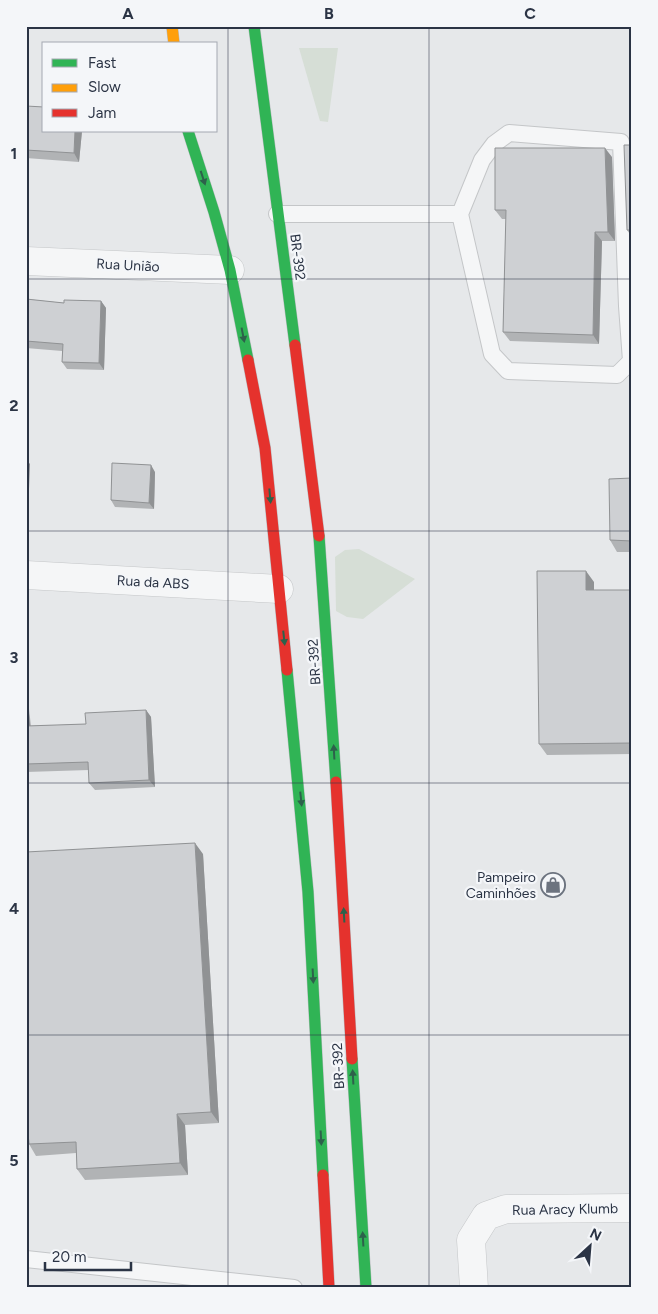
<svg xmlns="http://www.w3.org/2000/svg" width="658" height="1314" font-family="Figtree,sans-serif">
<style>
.green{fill:#d6ded6}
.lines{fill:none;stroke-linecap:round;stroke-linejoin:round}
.lane-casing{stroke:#c4c6c8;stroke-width:18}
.street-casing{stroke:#c4c6c8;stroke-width:29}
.fast-casing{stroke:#b8bbbf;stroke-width:12}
.slow-casing{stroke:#b8bbbf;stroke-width:12}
.jam-casing{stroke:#b8bbbf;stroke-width:12}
.lane{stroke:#f5f6f7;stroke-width:16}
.street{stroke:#f5f6f7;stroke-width:28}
.fast{stroke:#30b455;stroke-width:11}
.slow{stroke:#ff9f0a;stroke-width:11}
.jam{stroke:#e5322d;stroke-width:11}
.wall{fill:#b1b3b5}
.shaded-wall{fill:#909294}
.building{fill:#ced0d3;stroke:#909294}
.oneway{fill:#2d614b}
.grid{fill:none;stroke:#2b3445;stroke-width:1;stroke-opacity:0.55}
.labels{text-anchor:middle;stroke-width:4.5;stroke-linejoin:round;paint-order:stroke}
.street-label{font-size:14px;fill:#2b3445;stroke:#f4f6f9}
.poi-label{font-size:14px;fill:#2b3445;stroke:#f4f6f9;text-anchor:end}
.neatline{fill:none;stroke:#2b3445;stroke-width:2}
.grid-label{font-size:16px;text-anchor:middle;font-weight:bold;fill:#2b3445}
</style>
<rect width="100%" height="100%" fill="#e6e8ea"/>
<path class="green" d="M 299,48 L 338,48 L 328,122 L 320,121 Z
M 359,549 L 415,579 L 363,619 L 347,617 L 336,611 L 335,557 L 345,550 Z"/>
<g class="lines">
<defs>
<path id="lane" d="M 509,133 L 621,142 L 627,306 L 631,361 L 617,375 L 508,371 L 492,354 L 460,214 L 482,160 L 494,144 Z
M 277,214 L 460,214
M 26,1259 L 294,1288"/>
<path id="street" d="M 26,261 L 230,270
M 26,575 L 279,589
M 474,1288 L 471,1240 L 486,1216 L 506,1209 L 632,1208"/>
<path id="fast" d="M 254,26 L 295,345
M 188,131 L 214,212 L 230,270 L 248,360
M 319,536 L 336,782
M 287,670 L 308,892 L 323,1175
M 352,1059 L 366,1288"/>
<path id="slow" d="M 172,26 L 174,44"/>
<path id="jam" d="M 295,345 L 319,536
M 248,360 L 265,448 L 287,670
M 336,782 L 352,1059
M 323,1175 L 329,1288"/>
</defs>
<use href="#lane" class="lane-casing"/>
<use href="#street" class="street-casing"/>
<use href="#fast" class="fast-casing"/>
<use href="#slow" class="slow-casing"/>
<use href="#jam" class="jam-casing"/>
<use href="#lane" class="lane"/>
<use href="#street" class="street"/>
<use href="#fast" class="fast"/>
<use href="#slow" class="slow"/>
<use href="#jam" class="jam"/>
</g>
<path class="wall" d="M 26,106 L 82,131 L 79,162 L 26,158 Z
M 632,135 L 632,237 L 627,230 Z
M 612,157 L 615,241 L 602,241 L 599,344 L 510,341 L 503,332 L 506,219 L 502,219 L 495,210 Z
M 26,299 L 64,303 L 101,301 L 106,308 L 104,370 L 67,369 L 62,362 L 62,351 L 26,348 Z
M 155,472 L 154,509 L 115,507 L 111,500 Z
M 632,478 L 632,552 L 617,552 L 610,540 Z
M 594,582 L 594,590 L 632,590 L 632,754 L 547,755 L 539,744 Z
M 26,684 L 31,726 L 86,724 L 146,710 L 151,717 L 155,787 L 95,790 L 89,783 L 89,770 L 26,772 Z
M 26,852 L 203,854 L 219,1123 L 185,1125 L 188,1175 L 85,1180 L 77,1169 L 76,1153 L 36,1156 L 29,1144 L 27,1123 L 26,1123 Z"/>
<path class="shaded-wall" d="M 75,131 L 82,131 L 79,162 L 74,153 Z
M 605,148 L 612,157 L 615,241 L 608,232 Z
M 595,232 L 602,241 L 599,344 L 593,335 Z
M 101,301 L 106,308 L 104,370 L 99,363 Z
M 26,459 L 30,464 L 28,514 L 26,511 Z
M 151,465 L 155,472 L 154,509 L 149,503 Z
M 586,571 L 594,582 L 594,601 L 586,590 Z
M 26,684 L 31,734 L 26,726 Z
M 146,710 L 151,717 L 155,787 L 149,780 Z
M 195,843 L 203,854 L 219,1123 L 211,1112 Z
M 177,1114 L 185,1125 L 188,1175 L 180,1163 Z"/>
<path class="building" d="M 26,106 L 44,107 L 44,131 L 75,131 L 74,153 L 26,150 Z
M 631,135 L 632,135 L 632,230 L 627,230 L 624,145 L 631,145 Z
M 495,148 L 605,148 L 608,232 L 595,232 L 593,335 L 503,332 L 506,210 L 495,210 Z
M 26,299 L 64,303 L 64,300 L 101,301 L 99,363 L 62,362 L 63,344 L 26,341 Z
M 112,463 L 151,465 L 149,503 L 111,500 Z
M 632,478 L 632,541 L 610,540 L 609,479 Z
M 537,571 L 586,571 L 586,590 L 632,590 L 632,743 L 539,744 Z
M 146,710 L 149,780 L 89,783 L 88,762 L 26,764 L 26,726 L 86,724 L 85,713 Z
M 195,843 L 211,1112 L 177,1114 L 180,1163 L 77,1169 L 76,1142 L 29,1144 L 26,1111 L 26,852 Z"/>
<defs><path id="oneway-solid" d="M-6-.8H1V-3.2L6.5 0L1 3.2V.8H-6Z" transform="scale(1.25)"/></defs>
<g class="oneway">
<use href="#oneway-solid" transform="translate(203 178) rotate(72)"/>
<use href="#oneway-solid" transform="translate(243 335) rotate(79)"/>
<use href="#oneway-solid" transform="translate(270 496) rotate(85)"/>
<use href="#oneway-solid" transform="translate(284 638) rotate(84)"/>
<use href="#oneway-solid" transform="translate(334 752) rotate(-93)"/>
<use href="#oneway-solid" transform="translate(301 799) rotate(84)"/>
<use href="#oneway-solid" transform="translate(344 915) rotate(-93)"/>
<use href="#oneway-solid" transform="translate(313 976) rotate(87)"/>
<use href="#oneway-solid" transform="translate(353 1077) rotate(-93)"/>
<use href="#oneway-solid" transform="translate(321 1138) rotate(87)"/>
<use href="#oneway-solid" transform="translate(363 1239) rotate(-93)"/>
</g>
<path class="grid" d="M 228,26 L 228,1288M 429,26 L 429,1288M 26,279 L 632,279M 26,531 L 632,531M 26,783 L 632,783M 26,1035 L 632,1035"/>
<defs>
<symbol id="shop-ring" viewBox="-11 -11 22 22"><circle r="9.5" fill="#f4f6f9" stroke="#6c737f" stroke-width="1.5"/><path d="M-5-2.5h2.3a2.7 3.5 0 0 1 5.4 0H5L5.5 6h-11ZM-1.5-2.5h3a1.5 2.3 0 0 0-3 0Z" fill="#6c737f"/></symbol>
</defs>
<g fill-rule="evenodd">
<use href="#shop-ring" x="539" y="871" width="28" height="28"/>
</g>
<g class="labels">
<g class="street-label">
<text transform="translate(298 257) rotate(83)" y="5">BR-392</text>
<text transform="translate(128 265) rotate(3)" y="5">Rua União</text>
<text transform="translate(153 582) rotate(3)" y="5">Rua da ABS</text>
<text transform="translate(314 662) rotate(-94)" y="5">BR-392</text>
<text transform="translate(338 1066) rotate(-93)" y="5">BR-392</text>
<text transform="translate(565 1209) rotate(-1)" y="5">Rua Aracy Klumb</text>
</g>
<g class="poi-label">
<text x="536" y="882">Pampeiro<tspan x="536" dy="16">Caminhões</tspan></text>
</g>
</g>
<rect width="658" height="1314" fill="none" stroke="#f4f6f9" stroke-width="55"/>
<rect x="42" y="42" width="175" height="90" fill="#f4f6f9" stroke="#a4a8b1"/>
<rect x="52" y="59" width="25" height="8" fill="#30b455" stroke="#a4a8b1"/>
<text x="88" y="68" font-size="15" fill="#2b3445">Fast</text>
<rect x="52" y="84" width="25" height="8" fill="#ff9f0a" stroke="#a4a8b1"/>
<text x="88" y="92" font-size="15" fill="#2b3445">Slow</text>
<rect x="52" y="109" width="25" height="8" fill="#e5322d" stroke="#a4a8b1"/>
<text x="88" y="118" font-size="15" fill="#2b3445">Jam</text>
<g transform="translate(590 1246) rotate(26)" stroke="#f4f6f9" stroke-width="4" paint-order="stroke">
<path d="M0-4L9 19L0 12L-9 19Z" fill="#2b3445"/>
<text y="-8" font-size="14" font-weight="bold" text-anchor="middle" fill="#2b3445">N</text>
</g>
<path d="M45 1262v8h86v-8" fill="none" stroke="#2b3445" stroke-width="2.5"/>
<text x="52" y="1262" font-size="15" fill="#2b3445" stroke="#f4f6f9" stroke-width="4" paint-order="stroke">20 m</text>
<rect x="28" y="28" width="602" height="1258" class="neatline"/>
<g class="grid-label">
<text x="128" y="19">A</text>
<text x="329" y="19">B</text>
<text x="530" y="19">C</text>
<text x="14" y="159">1</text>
<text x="14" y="411">2</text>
<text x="14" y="663">3</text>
<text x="14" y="914">4</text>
<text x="14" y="1166">5</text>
</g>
</svg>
